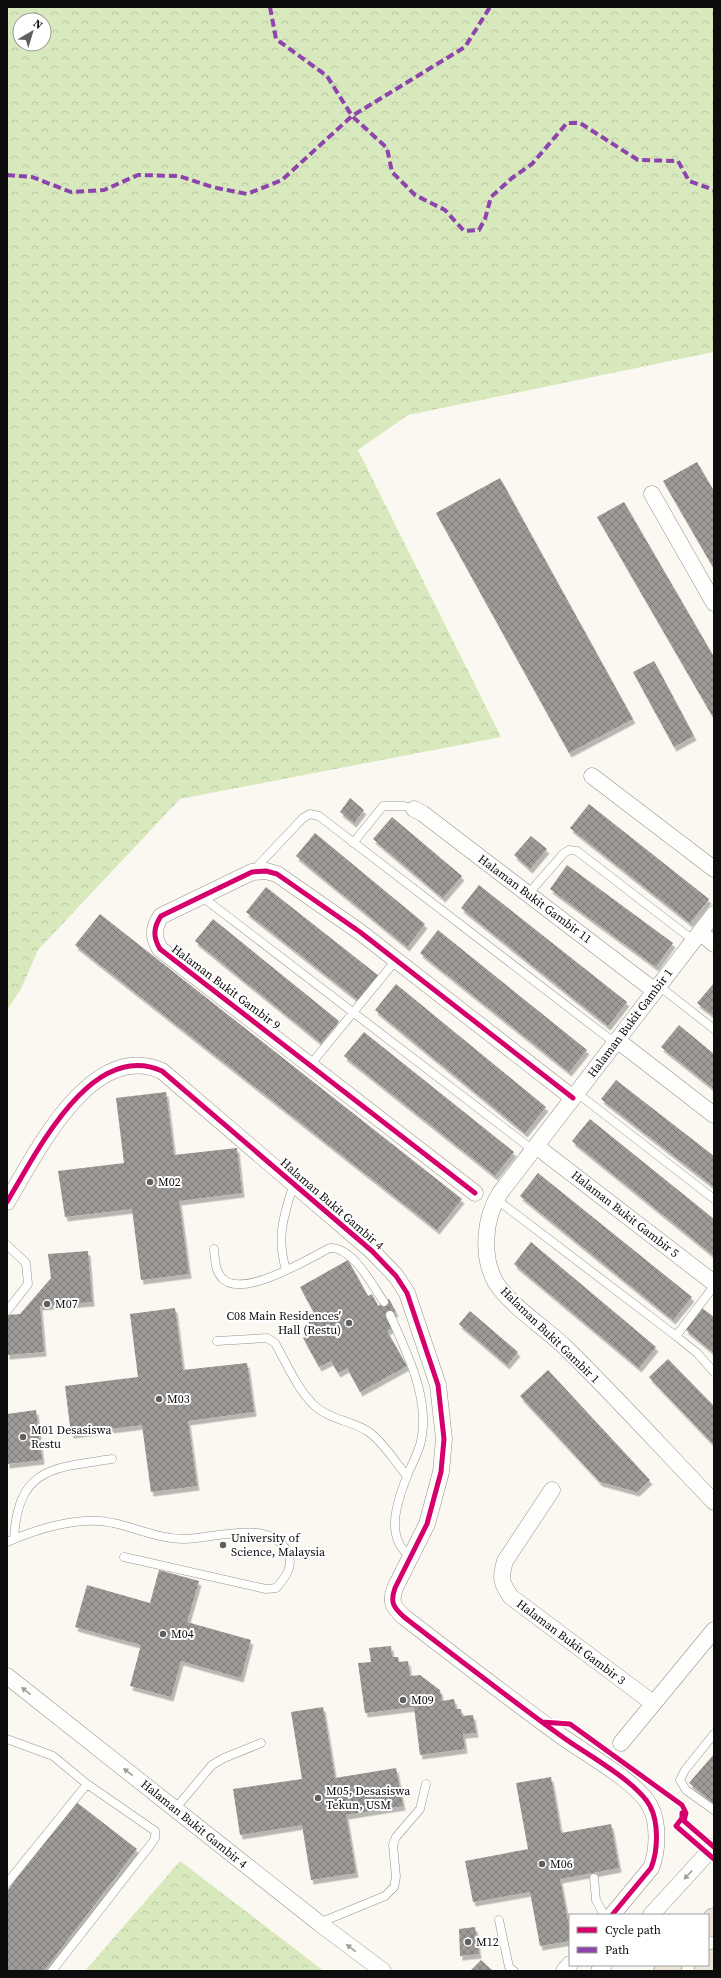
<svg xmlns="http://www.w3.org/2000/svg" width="721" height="1978" font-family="'Source Serif 4',serif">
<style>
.forest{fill:url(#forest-crowns);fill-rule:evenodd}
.building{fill:url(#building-cross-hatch);filter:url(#shadow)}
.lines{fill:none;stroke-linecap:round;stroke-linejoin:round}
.service-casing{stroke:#949390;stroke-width:9}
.minor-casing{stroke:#949390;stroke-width:17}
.primary-casing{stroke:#81807d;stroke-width:23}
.service{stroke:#fefefd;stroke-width:8}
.minor{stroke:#fefefd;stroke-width:16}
.primary{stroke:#ede4d8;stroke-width:22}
.quiet{stroke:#8e44ad;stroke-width:4;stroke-dasharray:8 4;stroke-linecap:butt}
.cycleway-casing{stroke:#fff;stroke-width:8}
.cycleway{stroke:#d6006c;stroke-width:5}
.oneway{fill:#9e9e9d}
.poi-dot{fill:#605f5d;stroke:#fff;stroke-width:1.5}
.labels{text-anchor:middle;stroke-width:4;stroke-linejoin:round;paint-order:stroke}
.street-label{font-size:12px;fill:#0d0d0d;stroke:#fff}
.poi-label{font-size:12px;fill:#0d0d0d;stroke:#fff;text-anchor:start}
</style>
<defs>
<pattern id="forest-crowns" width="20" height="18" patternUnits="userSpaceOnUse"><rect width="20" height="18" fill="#d9e9be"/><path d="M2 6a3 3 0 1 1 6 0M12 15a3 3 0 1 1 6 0" fill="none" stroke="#b9c7a2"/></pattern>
<pattern id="building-cross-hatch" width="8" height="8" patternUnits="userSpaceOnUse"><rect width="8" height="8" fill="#9e9a97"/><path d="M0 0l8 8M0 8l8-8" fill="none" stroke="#7f7c7a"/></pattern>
<filter id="shadow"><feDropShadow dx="2.5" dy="4.5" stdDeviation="0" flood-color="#0004"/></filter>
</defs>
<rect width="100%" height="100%" fill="#fbf8f1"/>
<path class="forest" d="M 7,7 L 714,7 L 714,352 L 408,415 L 358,450 L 501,737 L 180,799 L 38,950 L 21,989 L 7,1010 ZM 20,20 L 44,20 L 44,44 L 20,44 Z
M 180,1861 L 324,1971 L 85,1971 Z"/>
<path class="building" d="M 697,462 L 714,491 L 714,569 L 663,481 Z
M 500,478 L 633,719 L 569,753 L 436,513 Z
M 624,502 L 714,657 L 714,719 L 597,517 Z
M 654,661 L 694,736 L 674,747 L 633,672 Z
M 350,798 L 364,810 L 354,823 L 340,812 Z
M 589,804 L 709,899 L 690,923 L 570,828 Z
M 392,817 L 462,876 L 443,898 L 373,839 Z
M 315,833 L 425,924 L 407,947 L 296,856 Z
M 531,836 L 547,849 L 530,869 L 514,855 Z
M 567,865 L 673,943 L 656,967 L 550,889 Z
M 479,885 L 627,1002 L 608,1026 L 461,908 Z
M 266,887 L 379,976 L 359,1001 L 246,912 Z
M 100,914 L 462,1199 L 437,1230 L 75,945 Z
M 213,919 L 339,1021 L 321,1043 L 195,941 Z
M 438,930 L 587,1050 L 569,1072 L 420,953 Z
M 714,983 L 714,1016 L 697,1003 Z
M 396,984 L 546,1107 L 525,1133 L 375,1010 Z
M 679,1025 L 714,1054 L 714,1089 L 661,1047 Z
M 364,1032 L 514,1152 L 495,1176 L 344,1056 Z
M 616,1080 L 714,1156 L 714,1187 L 601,1099 Z
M 166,1092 L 174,1155 L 237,1148 L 242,1193 L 179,1201 L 189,1274 L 141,1280 L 132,1209 L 65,1217 L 58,1171 L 124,1163 L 116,1098 Z
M 590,1119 L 714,1219 L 714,1256 L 572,1141 Z
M 538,1173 L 692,1297 L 673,1320 L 520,1196 Z
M 531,1242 L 656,1347 L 639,1368 L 514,1264 Z
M 88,1251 L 92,1302 L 40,1306 L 44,1352 L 7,1355 L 7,1315 L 20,1314 L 51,1278 L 48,1254 Z
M 348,1260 L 368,1296 L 372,1294 L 378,1306 L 389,1299 L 396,1312 L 386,1317 L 392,1328 L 387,1331 L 407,1366 L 360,1392 L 347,1368 L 338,1373 L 331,1361 L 319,1367 L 303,1338 L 314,1331 L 306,1318 L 314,1313 L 300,1287 Z
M 175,1308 L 183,1370 L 247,1363 L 254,1412 L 188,1421 L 197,1486 L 151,1492 L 142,1425 L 71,1434 L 65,1386 L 138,1377 L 130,1314 Z
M 702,1308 L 714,1317 L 714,1353 L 685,1329 Z
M 470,1311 L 518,1352 L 507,1365 L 459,1324 Z
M 668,1359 L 714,1406 L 714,1445 L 649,1377 Z
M 548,1370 L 650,1480 L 637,1492 L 600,1482 L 520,1396 Z
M 36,1410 L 42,1460 L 7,1464 L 7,1414 Z
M 159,1570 L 199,1581 L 187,1622 L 251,1640 L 241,1678 L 181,1661 L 171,1697 L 130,1686 L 141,1645 L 75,1627 L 87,1585 L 150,1603 Z
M 391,1646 L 392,1657 L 398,1657 L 399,1662 L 408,1661 L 410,1676 L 420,1675 L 440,1690 L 442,1701 L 454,1699 L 456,1709 L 461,1709 L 462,1716 L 473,1715 L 476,1733 L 463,1734 L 465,1749 L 420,1755 L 414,1707 L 365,1713 L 358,1663 L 371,1662 L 369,1648 Z
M 323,1707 L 335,1778 L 396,1768 L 403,1806 L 346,1815 L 356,1873 L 311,1880 L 302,1825 L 240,1835 L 233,1789 L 302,1779 L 291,1712 Z
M 714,1754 L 714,1804 L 689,1783 Z
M 551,1777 L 561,1833 L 611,1824 L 619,1868 L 560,1879 L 570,1932 L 570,1941 L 540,1946 L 530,1892 L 473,1902 L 465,1861 L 528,1849 L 516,1783 Z
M 75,1801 L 137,1849 L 44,1971 L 7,1971 L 7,1891 Z
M 475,1927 L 479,1954 L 460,1956 L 459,1929 Z
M 481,1960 L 493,1971 L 470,1971 Z"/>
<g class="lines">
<defs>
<path id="service" d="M 353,843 L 383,806 L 404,806 L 414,809
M 253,871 L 303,818 L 310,814 L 319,816 L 615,1043
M 529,893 L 564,853 L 569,850 L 577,851 L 693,940
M 201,896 L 533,1150
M 659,986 L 714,1029
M 311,1064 L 396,960
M 577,1093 L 714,1199
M 496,1199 L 676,1336 L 697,1353 L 714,1372
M 7,1245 L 26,1263 L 28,1284 L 7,1311
M 214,1249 C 215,1259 215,1271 222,1278 C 242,1300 309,1258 330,1248 C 353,1247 372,1285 384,1302
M 286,1270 C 276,1236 284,1215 294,1183
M 390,1315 C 407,1353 432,1402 420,1445 C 417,1455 411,1466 407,1476
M 676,1336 L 714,1286
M 217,1341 L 267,1338 L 275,1343 C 287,1364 298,1391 316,1407 C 331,1420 353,1421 369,1432 C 384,1443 395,1462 407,1476 C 397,1502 384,1538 411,1557
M 14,1539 C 18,1467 53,1468 112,1459
M 7,1542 C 37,1529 81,1515 113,1523 C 137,1528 159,1539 184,1539 C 214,1539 271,1517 288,1553 C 294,1567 285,1578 276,1588 L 266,1589 L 124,1557
M 714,1734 L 685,1770 L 680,1780 L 686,1790 L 714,1810
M 7,1739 L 53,1756 L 87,1784 L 155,1831 L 155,1838 L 152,1843 L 52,1971
M 175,1809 L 212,1765 L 224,1758 L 261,1743
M 594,1878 L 596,1900 L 604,1915
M 7,1883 L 87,1784
M 499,1920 L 509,1967 L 514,1971
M 319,1923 L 385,1896 L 394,1887 L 396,1877 L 393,1845 L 396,1837 L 420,1809 L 426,1784"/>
<path id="minor" d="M 652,494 L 714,603
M 592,776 L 714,869
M 414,809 L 422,813 L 655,991
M 714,914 L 500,1193 C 484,1218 481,1257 496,1283 C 510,1305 545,1328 565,1347 C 616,1397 664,1450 714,1502
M 700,932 L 714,944
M 617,1040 L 714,1115
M 536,1146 L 714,1283
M 475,1193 L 160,949 C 153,937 153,928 161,916 L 252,872 L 266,871 L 277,874 L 360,932 L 573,1098
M 7,1202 C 36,1154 91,1039 162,1071 L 372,1251 L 396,1276 L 407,1293 L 438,1385 L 444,1439 L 441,1472 L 427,1524 L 395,1588 C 390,1602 393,1607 404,1617 C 457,1658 510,1699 564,1738 C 588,1755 637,1782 650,1806 C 659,1823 658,1851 651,1868 L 612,1915
M 552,1490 L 505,1561 C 500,1578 501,1583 511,1597 L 653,1703
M 7,1676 L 319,1923 L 383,1971
M 621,1743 L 714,1630
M 651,1915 L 714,1846
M 564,1971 L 570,1964
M 599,1971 L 604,1965"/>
<path id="primary" d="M 708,1926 L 714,1919
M 665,1971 L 671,1965
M 705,1971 L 714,1960"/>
</defs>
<use href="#service" class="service-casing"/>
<use href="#minor" class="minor-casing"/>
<use href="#primary" class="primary-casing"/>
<use href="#service" class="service"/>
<use href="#minor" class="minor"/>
<use href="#primary" class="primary"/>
<path class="quiet" d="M 270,7 L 276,39 L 327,76 L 352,116 L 387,148 L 392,172 L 415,195 L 445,210 L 464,231 L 479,230 L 485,219 L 491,197 L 512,178 L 532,164 L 567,123 L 580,123 L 638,160 L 678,161 L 689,181 L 714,190
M 7,175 L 32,177 L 71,192 L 104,190 L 138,175 L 179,176 L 212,187 L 247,194 L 282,180 L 352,116 L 465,47 L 490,7"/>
<defs>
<path id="cycleway" d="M 475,1193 L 160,949 C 153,937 153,928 161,916 L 252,872 L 266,871 L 277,874 L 360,932 L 573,1098
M 7,1202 C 36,1154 91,1039 162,1071 L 372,1251 L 396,1276 L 407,1293 L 438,1385 L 444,1439 L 441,1472 L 427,1524 L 395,1588 C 390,1602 393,1607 404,1617 C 457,1658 510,1699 564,1738 C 588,1755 637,1782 650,1806 C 659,1823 658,1851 651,1868 L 612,1915
M 542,1722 L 570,1724 L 682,1805 L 686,1813 L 684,1821 L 714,1847
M 682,1813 L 682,1818 L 676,1826 L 714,1859"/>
</defs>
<use href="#cycleway" class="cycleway-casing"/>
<use href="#cycleway" class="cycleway"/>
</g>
<defs><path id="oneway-solid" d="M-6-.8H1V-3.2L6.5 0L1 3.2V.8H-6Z"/></defs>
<g class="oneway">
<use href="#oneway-solid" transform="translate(26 1691) rotate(-142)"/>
<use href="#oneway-solid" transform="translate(128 1772) rotate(-142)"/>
<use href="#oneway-solid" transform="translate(688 1875) rotate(133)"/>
<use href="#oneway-solid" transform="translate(351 1948) rotate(-143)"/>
</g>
<g class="poi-dot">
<circle cx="150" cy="1182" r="4"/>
<circle cx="47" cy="1304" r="4"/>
<circle cx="349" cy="1323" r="4"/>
<circle cx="159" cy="1399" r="4"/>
<circle cx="23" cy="1437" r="4"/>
<circle cx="223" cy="1545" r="4"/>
<circle cx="163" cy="1634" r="4"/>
<circle cx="403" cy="1700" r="4"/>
<circle cx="318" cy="1798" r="4"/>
<circle cx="542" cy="1864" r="4"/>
<circle cx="468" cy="1942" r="4"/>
</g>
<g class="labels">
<g class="street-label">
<text transform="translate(535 899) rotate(37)" y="4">Halaman Bukit Gambir 11</text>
<text transform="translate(226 987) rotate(37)" y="4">Halaman Bukit Gambir 9</text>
<text transform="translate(630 1023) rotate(-53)" y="4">Halaman Bukit Gambir 1</text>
<text transform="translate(332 1204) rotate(41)" y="4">Halaman Bukit Gambir 4</text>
<text transform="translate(625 1214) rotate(38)" y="4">Halaman Bukit Gambir 5</text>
<text transform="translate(550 1335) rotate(44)" y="4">Halaman Bukit Gambir 1</text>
<text transform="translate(571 1642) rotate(37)" y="4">Halaman Bukit Gambir 3</text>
<text transform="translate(194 1824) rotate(39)" y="4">Halaman Bukit Gambir 4</text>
</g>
<g class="poi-label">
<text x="158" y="1186">M02</text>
<text x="55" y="1308">M07</text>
<text x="341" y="1320" text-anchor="end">C08 Main Residences'<tspan x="341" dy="14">Hall (Restu)</tspan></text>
<text x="167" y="1403">M03</text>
<text x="31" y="1434">M01 Desasiswa<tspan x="31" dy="14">Restu</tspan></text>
<text x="231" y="1542">University of<tspan x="231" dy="14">Science, Malaysia</tspan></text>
<text x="171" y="1638">M04</text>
<text x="411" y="1704">M09</text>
<text x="326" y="1795">M05, Desasiswa<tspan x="326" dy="14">Tekun, USM</tspan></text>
<text x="550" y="1868">M06</text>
<text x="476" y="1946">M12</text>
</g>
</g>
<rect width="721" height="1978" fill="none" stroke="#0d0d0d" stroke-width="16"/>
<rect x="569" y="1914" width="140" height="52" fill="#ffffff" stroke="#9e9e9e"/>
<rect x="577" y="1927" width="20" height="6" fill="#d6006c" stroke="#9e9e9e"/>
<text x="605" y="1934" font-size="12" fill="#0d0d0d">Cycle path</text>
<rect x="577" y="1947" width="20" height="6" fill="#8e44ad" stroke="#9e9e9e"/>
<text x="605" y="1954" font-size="12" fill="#0d0d0d">Path</text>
<g transform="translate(32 32) rotate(38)"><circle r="19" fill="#ffffff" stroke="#9e9e9e"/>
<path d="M0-3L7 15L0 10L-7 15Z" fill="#605f5d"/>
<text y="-6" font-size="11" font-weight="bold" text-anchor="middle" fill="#0d0d0d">N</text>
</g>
</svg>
